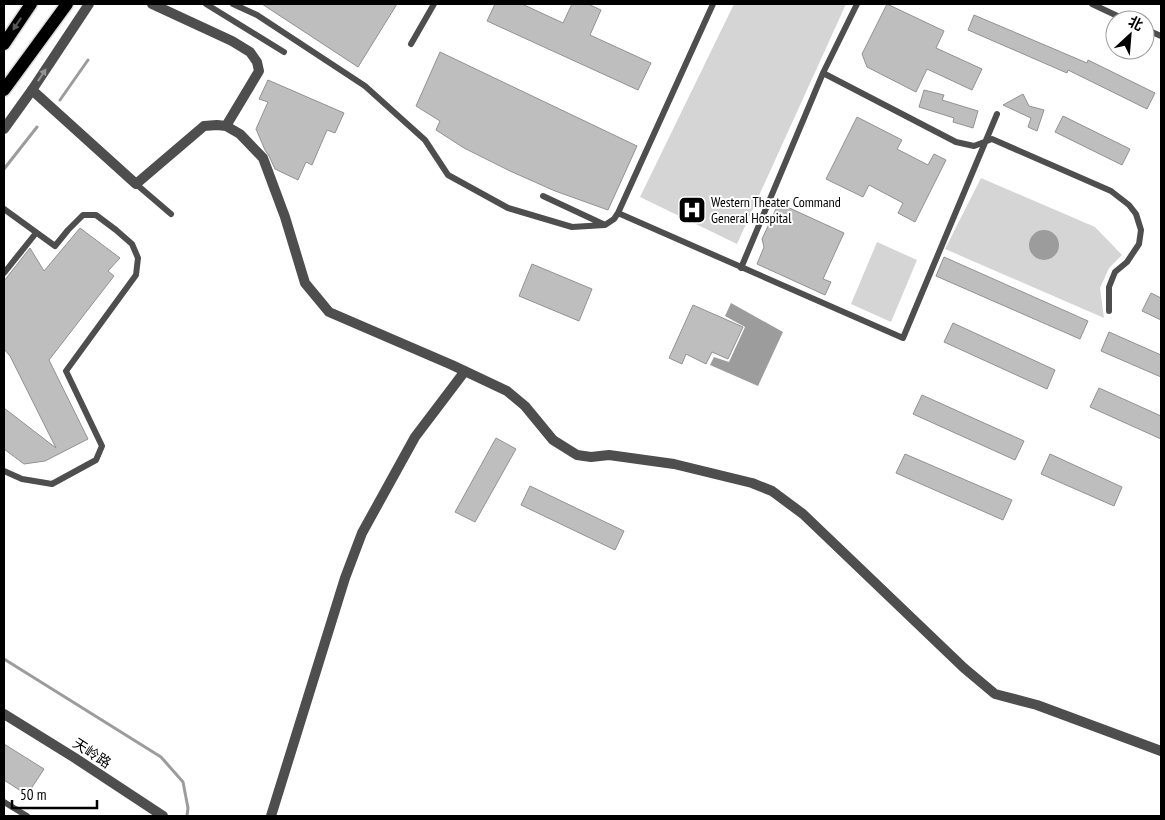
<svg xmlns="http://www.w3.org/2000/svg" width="1165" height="820" font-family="'PT Sans Narrow','Noto Sans SC',sans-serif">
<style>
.green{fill:#d5d5d5}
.water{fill:#9c9c9c}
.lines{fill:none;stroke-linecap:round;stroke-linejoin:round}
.stream{stroke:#9c9c9c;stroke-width:3}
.building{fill:#bebebe;stroke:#929292}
.primary-casing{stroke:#dbdbdb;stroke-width:15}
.service{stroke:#4e4e4e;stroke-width:6}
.minor{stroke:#4e4e4e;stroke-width:10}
.tertiary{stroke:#4e4e4e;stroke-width:10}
.primary{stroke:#000;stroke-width:12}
.oneway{fill:#595959}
.oneway2{fill:#959595}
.labels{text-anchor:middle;stroke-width:4;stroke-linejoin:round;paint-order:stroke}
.poi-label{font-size:14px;fill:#000;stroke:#fff;text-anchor:start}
.street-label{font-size:14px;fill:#000;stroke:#fff}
</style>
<rect width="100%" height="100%" fill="#fff"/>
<path class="green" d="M 734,4 L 846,4 L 737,244 L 640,197 Z
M 981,178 L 1095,227 L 1122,255 L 1109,268 L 1100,288 L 1104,318 L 945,249 Z
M 877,242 L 917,260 L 891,322 L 851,304 Z"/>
<path class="water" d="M1029 245a15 15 0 1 1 30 0a15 15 0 1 1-30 0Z
M 731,303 L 783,332 L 758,386 L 710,365 L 714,357 L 729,362 L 745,327 L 725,316 Z"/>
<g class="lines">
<path class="stream" d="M 60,100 L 88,60
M 4,169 L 37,127
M 4,659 L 161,757 L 183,782 L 188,808 L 187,816"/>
</g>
<path class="building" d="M 262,4 L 397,4 L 358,67 Z
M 495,4 L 522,4 L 563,23 L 572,4 L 588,4 L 601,10 L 590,35 L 651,63 L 638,90 L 487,21 Z
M 887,4 L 944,31 L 936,48 L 982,69 L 972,90 L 927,69 L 916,92 L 867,67 L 862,54 Z
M 974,15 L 1087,63 L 1088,60 L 1155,93 L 1147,109 L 1068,70 L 1067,73 L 968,30 Z
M 440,52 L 637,146 L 608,210 L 555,191 L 510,171 L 464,148 L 436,130 L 440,121 L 416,106 Z
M 268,80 L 344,113 L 335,133 L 327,130 L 312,165 L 306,162 L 298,180 L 275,169 L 269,156 L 265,150 L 256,129 L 268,102 L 259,99 Z
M 924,90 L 944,95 L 942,100 L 978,111 L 973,128 L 953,122 L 954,118 L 919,107 Z
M 1023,94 L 1029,106 L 1044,110 L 1037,131 L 1028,127 L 1031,118 L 1003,105 Z
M 1063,116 L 1130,149 L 1122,165 L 1055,132 Z
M 857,117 L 902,140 L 897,149 L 928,165 L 934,154 L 946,160 L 915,222 L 898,213 L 903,203 L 869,185 L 863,197 L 826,179 Z
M 785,206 L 844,233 L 823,279 L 831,282 L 825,295 L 757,264 L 764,247 L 762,239 L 776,209 Z
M 80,228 L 120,258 L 108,271 L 114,276 L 49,360 L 88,439 L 45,461 L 24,464 L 4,449 L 4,408 L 56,448 L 10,356 L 4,349 L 4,281 L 30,248 L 44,271 Z
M 944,257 L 1088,321 L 1080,339 L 936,276 Z
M 532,264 L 592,289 L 579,321 L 519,296 Z
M 1151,293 L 1161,298 L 1161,320 L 1142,311 Z
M 693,305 L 743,327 L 728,359 L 712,352 L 706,364 L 686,354 L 682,364 L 669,358 Z
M 953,323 L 1055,370 L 1047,389 L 944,342 Z
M 1109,332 L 1161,355 L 1161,377 L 1101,351 Z
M 1099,388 L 1161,416 L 1161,439 L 1090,407 Z
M 922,395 L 1024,441 L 1015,460 L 913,414 Z
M 496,438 L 516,449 L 475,522 L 455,512 Z
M 905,454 L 1012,500 L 1003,520 L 896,473 Z
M 1050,454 L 1122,487 L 1114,506 L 1041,474 Z
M 530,486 L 624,531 L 615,550 L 521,505 Z
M 4,744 L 44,769 L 27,795 L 4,780 Z"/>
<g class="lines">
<defs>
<path id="primary" d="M 4,44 L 31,4
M 4,90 L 67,4"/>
</defs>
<use href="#primary" class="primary-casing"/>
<path class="service" d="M 206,4 L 284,52
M 233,4 L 257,15 L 365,86 L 425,140 L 448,175 L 508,208 L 572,227 L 605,225 L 614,219 L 618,213 L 903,338 L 997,114
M 1092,4 L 1126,20
M 1145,29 L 1161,36
M 411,44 L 434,4
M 823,73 L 956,142 L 974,146 L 992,139 L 1111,191 L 1129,205 L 1136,214 L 1141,230 L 1139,244 L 1127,262 L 1115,272 L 1109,287 L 1109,311
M 136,184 L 171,214
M 543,196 L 603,224
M 4,209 L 55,246 L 68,230 L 83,215 L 96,215 L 116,230 L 132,244 L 138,258 L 136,275 L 66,371 L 102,446 L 96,460 L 52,484 L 22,479 L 4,471
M 618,213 L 713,4
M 741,268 L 823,73 L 857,4
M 4,273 L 36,233
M 4,802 L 27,816"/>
<path class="minor" d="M 152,4 L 232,41 L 250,52 L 257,62 L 259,71 L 226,126
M 32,90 L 136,184 L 204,126 L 217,125 L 226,126 L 240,134 L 263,158 L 285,217 L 305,283 L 329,312 L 452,365 L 507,391 L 525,406 L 553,440 L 577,455 L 591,457 L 609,455 L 674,464 L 752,483 L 772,491 L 803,514 L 964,668 L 995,694 L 1037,705 L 1161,751
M 271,816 L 345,578 L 362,533 L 415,437 L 465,371"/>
<path class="tertiary" d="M 4,129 L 32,90 L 89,4
M 4,714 L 75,758 L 163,816"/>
<use href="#primary" class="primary"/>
</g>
<defs><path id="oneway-solid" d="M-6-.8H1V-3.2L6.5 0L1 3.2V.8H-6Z" transform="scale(1.25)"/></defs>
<use class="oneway" href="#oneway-solid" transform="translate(17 24) rotate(124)"/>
<use class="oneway2" href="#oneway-solid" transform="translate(42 75) rotate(-57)"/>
<defs>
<symbol id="hospital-square" viewBox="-11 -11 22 22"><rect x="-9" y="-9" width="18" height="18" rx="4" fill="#000" stroke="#fff"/><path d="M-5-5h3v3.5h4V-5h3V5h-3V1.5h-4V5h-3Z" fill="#fff"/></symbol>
</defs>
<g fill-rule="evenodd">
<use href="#hospital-square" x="676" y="194" width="32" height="32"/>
</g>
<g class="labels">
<g class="poi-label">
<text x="711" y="207">Western Theater Command<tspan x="711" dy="16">General Hospital</tspan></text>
</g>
<g class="street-label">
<text transform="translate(92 753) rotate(33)" y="5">天岭路</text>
</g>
</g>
<rect width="1165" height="820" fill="none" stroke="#000000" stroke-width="10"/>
<g transform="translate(1130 35) rotate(26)"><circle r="24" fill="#ffffff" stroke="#999999"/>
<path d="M0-4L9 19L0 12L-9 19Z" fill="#000000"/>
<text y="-8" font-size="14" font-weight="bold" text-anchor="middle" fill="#000000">北</text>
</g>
<path d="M12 800v8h85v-8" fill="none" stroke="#000000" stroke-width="2.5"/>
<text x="20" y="800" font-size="15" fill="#000000" stroke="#ffffff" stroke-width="4" paint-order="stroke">50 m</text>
</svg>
